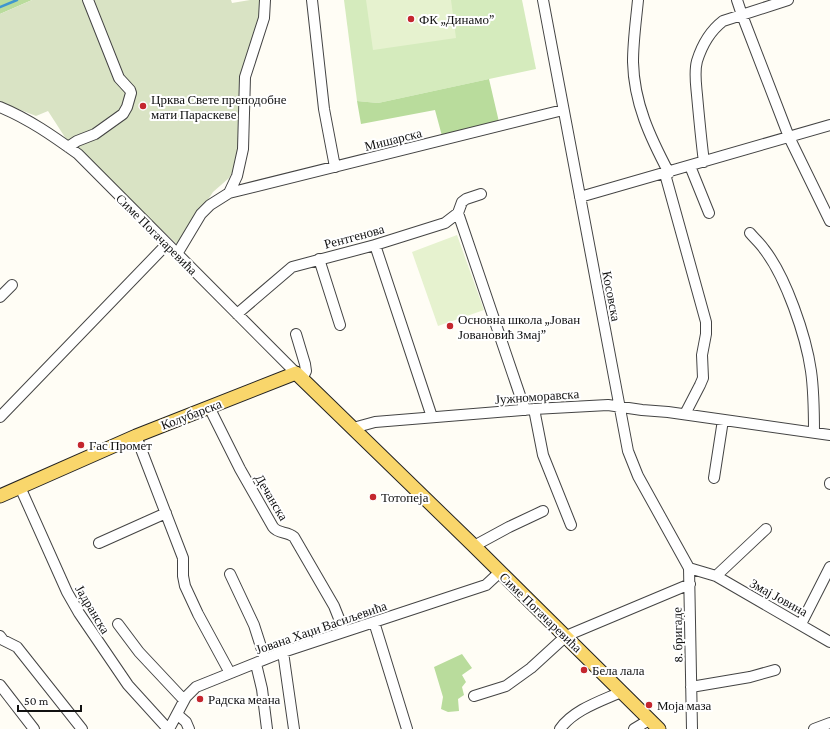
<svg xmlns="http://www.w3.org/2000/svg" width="830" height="729" font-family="'Crimson Pro',serif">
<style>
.green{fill:#d5ebbd}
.forest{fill:#b9dc9c}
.cemetery{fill:#d9e3c4}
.pitch{fill:#e6f2cf}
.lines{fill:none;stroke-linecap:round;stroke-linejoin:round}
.stream{stroke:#3f96cf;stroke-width:2.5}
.minor-casing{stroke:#444;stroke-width:12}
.major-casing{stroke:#222;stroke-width:15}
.minor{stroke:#fff;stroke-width:10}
.major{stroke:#f9d66b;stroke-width:13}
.poi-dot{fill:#c4262e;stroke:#fff;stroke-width:1.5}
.labels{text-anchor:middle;stroke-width:4;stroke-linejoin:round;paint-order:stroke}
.poi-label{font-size:13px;fill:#111;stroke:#fff;text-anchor:start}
.street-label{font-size:13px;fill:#111;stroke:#fff}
</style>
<rect width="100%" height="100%" fill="#fffdf5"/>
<path class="green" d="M 344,0 L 522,0 L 536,69 L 378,103 L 357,101 Z"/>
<path class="forest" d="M 0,0 L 32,0 L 0,14 Z
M 489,79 L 499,122 L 442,136 L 435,110 L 361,124 L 357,101 L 378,103 Z
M 462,654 L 472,668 L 462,675 L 466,682 L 462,687 L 464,695 L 458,699 L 459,711 L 448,712 L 441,709 L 443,697 L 434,667 Z"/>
<path class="cemetery" d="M 32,0 L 231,0 L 232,3 L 250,0 L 261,0 L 260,24 L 242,69 L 241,150 L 237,164 L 229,178 L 213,192 L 178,245 L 68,142 L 48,111 L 36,116 L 0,102 L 0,14 Z"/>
<path class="pitch" d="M 366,0 L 451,0 L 456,38 L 373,50 Z
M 457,235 L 484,310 L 438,326 L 412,252 Z"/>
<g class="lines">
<path class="stream" d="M 0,7 L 17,0"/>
<defs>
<path id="minor" d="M 312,0 L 324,109 L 335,167
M 543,0 L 628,451 L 638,476 L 689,568 L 692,729
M 638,0 C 636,21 633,41 633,62 C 634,103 650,137 669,173
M 737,0 L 742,15 L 789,137 L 830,221
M 0,107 C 29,119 53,136 78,154 L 296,373
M 68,147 L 77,141 L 95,134 L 123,114 L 127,107 L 131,93 L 130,90 L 119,78 L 88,0
M 704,162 C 701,139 699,117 697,95 C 696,84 694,72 697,61 C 702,45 710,31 723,21 L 788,0
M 690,166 L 709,213
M 665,174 L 706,322 L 706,334 L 702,355 L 703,378 L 700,385 L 685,414
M 229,193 L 563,110
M 580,197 L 830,125
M 458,213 L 525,410
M 750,233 C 754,238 760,243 764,249 C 786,277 806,336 811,371 C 814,392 814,412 814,433
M 375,245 L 432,417
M 177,254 L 201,214 L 210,205 L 229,193 L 237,176 L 243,149 L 245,77 L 264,18 L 265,0
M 319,259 L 340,325
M 0,297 L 12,285
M 237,314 L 292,267 L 375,245 L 445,223 L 458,213 L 462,202 L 466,199 L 481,194
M 296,334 L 305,364 L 306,371 L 302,379
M 209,407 L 240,469 L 273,527 C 278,534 287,531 294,537 L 334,606 L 344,631
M 534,409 L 543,455 L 571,525
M 0,417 L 167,244
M 353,428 L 375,422 L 534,409 L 608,405 L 642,410 L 668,412 L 830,435
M 136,436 L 183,558 L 183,576 L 185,586 L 198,614 L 230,673
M 714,478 L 723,420
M 830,484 L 830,483
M 20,487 L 67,592 L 79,613 L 128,685 L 168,729
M 99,543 L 166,513
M 474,546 L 509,527 L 543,511
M 689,568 L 716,576 L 830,642
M 230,574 L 254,625 L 265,659
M 716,576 L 766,529
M 374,622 L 407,729
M 118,624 L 139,652 L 184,700
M 801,624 L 830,567
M 0,636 L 3,640 L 17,647 L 82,729
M 283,652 L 294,729
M 256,664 L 262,689 L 267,729
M 0,685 L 34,729
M 691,687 L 750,677 L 775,670
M 474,696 L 506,686 L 531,668 L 566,636 L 690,584
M 178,715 L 186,722 L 189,729
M 169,729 L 186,697 L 196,687 L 283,652 L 486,585 L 500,572
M 560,729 C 573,710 601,701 621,692
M 634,729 L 649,720
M 814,729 L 830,723"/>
<path id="major" d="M 0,496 L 136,436 L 296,373 L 474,546 L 659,729"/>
</defs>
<use href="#minor" class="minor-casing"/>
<use href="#major" class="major-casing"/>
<use href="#minor" class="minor"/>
<use href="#major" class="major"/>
</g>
<g class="poi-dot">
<circle cx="411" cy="19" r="4"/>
<circle cx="143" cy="106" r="4"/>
<circle cx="450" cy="326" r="4"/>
<circle cx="81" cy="445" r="4"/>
<circle cx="373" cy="497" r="4"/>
<circle cx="584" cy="670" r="4"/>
<circle cx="200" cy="699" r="4"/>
<circle cx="649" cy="705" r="4"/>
</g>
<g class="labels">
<g class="poi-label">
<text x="419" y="24">ФК „Динамо”</text>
<text x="151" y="104">Црква Свете преподобне<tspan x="151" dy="15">мати Параскеве</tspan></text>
<text x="458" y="324">Основна школа „Јован<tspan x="458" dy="15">Јовановић Змај”</tspan></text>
<text x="89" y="450">Гас Промет</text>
<text x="381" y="502">Тотопеја</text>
<text x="592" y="675">Бела лала</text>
<text x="208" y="704">Радска меана</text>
<text x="657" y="710">Моја маза</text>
</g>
<g class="street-label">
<text transform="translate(393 139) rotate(-14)" y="5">Мишарска</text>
<text transform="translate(157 234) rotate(45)" y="5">Симе Погачаревића</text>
<text transform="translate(354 236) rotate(-15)" y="5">Рентгенова</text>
<text transform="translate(612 296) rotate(79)" y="5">Косовска</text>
<text transform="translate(537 396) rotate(-4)" y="5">Јужноморавска</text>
<text transform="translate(191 414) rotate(-21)" y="5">Колубарска</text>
<text transform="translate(272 497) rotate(59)" y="5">Дечанска</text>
<text transform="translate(779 597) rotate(29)" y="5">Змај Јовина</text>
<text transform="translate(93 609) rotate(59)" y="5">Јадранска</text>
<text transform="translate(541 612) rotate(44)" y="5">Симе Погачаревића</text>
<text transform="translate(321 627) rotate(-19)" y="5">Јована Хаџи Васиљевића</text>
<text transform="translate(677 635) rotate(-91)" y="5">8. бригаде</text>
</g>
</g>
<path d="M18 705v6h63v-6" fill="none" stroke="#111111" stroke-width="2"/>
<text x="24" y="705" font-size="12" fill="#111111" stroke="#ffffff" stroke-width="3" paint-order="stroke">50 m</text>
</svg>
